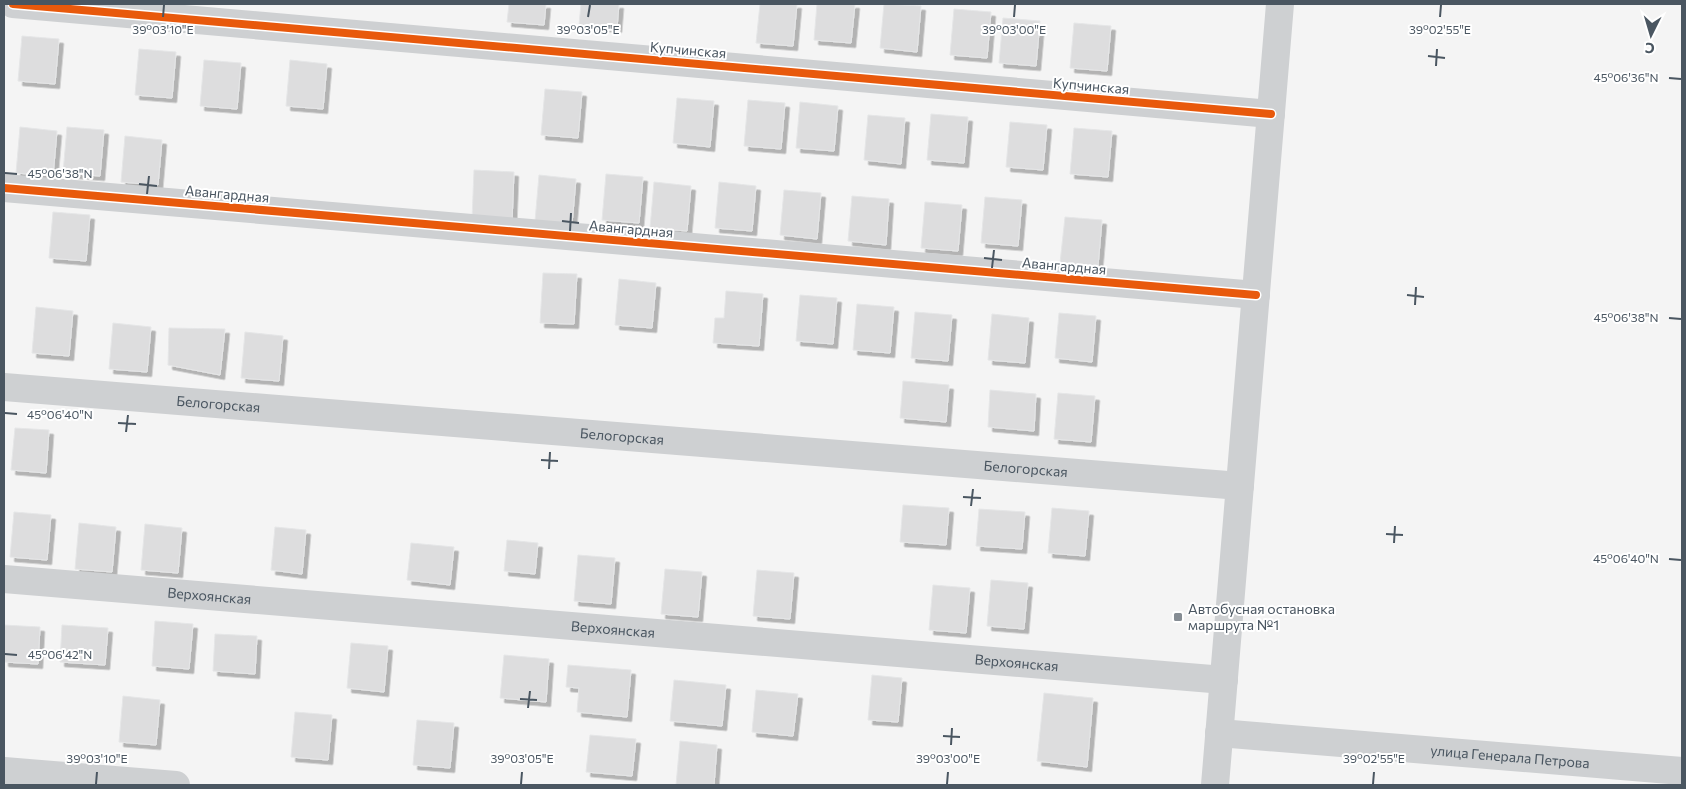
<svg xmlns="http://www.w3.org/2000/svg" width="1686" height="789" font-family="Commissioner,sans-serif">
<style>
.building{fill:#ddddde;stroke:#e5e6e7;filter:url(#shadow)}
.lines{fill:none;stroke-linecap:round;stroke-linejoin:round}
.minor{stroke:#ced0d2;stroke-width:28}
.cycleway-casing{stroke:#fff;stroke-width:11}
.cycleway{stroke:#e8590c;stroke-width:8}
.ticks{fill:none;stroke:#4a5661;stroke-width:2}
.poi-dot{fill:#868d94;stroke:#fff;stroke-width:2}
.labels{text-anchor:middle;stroke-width:4;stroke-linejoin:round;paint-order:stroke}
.street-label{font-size:14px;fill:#4a5661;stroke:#fff}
.poi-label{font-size:14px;fill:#4a5661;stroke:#fff;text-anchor:start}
.ticks-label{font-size:12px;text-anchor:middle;fill:#4a5661;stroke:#fff;stroke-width:4;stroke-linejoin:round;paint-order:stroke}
</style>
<defs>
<filter id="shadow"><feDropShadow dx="4.5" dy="4.5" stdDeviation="0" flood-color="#0004"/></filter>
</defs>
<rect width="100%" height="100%" fill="#f4f4f4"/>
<path class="building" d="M 509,4 L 546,4 L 544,25 L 507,22 Z
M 581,4 L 619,4 L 617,28 L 579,25 Z
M 760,4 L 797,4 L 793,46 L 756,43 Z
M 817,4 L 855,4 L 851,43 L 814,40 Z
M 884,4 L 921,6 L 917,52 L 880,48 Z
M 954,9 L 991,12 L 987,58 L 950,55 Z
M 1003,18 L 1040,21 L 1036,66 L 999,63 Z
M 1074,23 L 1111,26 L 1107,71 L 1070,68 Z
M 22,36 L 59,39 L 55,84 L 18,81 Z
M 139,49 L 176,52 L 172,98 L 135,95 Z
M 204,60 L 241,63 L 237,109 L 200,106 Z
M 290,60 L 327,64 L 323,109 L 286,106 Z
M 545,89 L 582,92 L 578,138 L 541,135 Z
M 677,98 L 714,101 L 710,147 L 673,143 Z
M 748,100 L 785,103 L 781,149 L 744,146 Z
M 800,102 L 838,106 L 834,151 L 796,148 Z
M 931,114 L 968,117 L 964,163 L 927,160 Z
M 868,115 L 905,118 L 901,164 L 864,160 Z
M 1010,122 L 1047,125 L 1043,170 L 1006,167 Z
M 20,127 L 57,131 L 53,176 L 16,173 Z
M 67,127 L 104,130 L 100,176 L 63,173 Z
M 1074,128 L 1112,131 L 1108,177 L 1070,174 Z
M 125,136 L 162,140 L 158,185 L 121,182 Z
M 474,170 L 514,172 L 512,222 L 472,220 Z
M 606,174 L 643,177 L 639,223 L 602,220 Z
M 539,175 L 576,179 L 572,224 L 535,221 Z
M 654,182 L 691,186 L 687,231 L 650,228 Z
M 719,182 L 756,186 L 752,231 L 715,228 Z
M 784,190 L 821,193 L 817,239 L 780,235 Z
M 852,196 L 889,199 L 886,245 L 848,241 Z
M 985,197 L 1022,200 L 1018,246 L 981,243 Z
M 925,202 L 962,205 L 958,251 L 921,248 Z
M 53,212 L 90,215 L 86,261 L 49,258 Z
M 1065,217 L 1102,220 L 1098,266 L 1060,263 Z
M 543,273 L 577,274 L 574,324 L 540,323 Z
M 619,279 L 656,283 L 652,328 L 615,325 Z
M 726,291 L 763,294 L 759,346 L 713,343 L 715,318 L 724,318 Z
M 800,295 L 837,298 L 833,344 L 796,341 Z
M 857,304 L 894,307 L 890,353 L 853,350 Z
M 36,307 L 73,311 L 69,356 L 32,353 Z
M 915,312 L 952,315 L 948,361 L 911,358 Z
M 1059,313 L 1096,316 L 1092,362 L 1055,358 Z
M 992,314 L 1029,318 L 1025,363 L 988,360 Z
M 113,323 L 151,327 L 147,372 L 109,369 Z
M 169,328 L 225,329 L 220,375 L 168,365 Z
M 245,332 L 283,336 L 279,381 L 241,378 Z
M 903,381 L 949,385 L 946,422 L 900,418 Z
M 990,390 L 1036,394 L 1034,431 L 988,427 Z
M 1058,393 L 1095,396 L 1091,442 L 1054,439 Z
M 15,428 L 49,430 L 46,473 L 11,470 Z
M 903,505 L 949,508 L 946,545 L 900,542 Z
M 1052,508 L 1089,511 L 1085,556 L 1048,553 Z
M 979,509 L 1025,512 L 1022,549 L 976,546 Z
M 14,512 L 51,515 L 47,560 L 10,557 Z
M 79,523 L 116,527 L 112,572 L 75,569 Z
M 145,524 L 182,528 L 178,573 L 141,570 Z
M 275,527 L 306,530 L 302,574 L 271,570 Z
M 507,540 L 538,543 L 535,574 L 504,571 Z
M 411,543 L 454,547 L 450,585 L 407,580 Z
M 578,555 L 615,558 L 611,604 L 574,601 Z
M 665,569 L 702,572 L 698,617 L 661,614 Z
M 757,570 L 794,573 L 790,619 L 753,616 Z
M 991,580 L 1028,583 L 1024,629 L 987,626 Z
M 933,585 L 970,588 L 966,633 L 929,630 Z
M 155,621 L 193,624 L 189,669 L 152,666 Z
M 4,625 L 40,627 L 38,664 L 4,662 Z
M 62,625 L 108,628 L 105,665 L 60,662 Z
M 215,634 L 257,636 L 255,674 L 213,671 Z
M 351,643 L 388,646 L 384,692 L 347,688 Z
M 504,655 L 549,659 L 546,702 L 500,698 Z
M 568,665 L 631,670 L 627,717 L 577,712 L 579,688 L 566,687 Z
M 872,675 L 902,678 L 898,722 L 868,720 Z
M 674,680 L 726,685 L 722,726 L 670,721 Z
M 756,690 L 798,694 L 793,736 L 752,732 Z
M 1044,693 L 1093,698 L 1087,767 L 1037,761 Z
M 123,696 L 160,700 L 156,745 L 119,742 Z
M 295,712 L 332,715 L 328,760 L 291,757 Z
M 417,720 L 454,723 L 450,768 L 413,765 Z
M 590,735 L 636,739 L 632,776 L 586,772 Z
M 680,741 L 717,745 L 714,785 L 676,785 Z"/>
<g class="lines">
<g class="minor">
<path d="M 13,4 L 1271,114"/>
<path d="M 4,188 L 1256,295"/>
<path id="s1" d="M 4,387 L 1240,486"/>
<path id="s2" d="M 4,579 L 1224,680"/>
<path id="s3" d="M 1219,733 L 1682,771"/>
<path d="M 4,771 L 176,785"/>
<path d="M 1215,785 L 1280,4"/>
</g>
<defs>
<path id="cycleway" d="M 13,4 L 1271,114
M 4,188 L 1256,295"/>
</defs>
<use href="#cycleway" class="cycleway-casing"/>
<use href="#cycleway" class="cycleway"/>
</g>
<path class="ticks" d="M 163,17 L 164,5M 588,17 L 590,5M 1014,17 L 1015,5M 1440,17 L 1441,5M 1428,56 L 1445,58M 1436,66 L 1437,49M 1669,78 L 1681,79M 5,173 L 17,174M 139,184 L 157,186M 147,194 L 149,176M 562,221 L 579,223M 570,231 L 571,213M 984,258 L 1002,260M 992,268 L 994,250M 1407,295 L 1424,297M 1415,305 L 1416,287M 1669,318 L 1681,319M 5,413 L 17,414M 118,423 L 136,424M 126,432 L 128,415M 541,460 L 558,461M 549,469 L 550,452M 963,497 L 981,498M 971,506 L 973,489M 1386,534 L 1403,535M 1394,543 L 1395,526M 1669,559 L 1681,560M 5,654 L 17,655M 520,699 L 537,700M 528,708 L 530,691M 943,736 L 960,737M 951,745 L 952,728M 96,784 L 97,772M 521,784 L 522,772M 947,784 L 948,772M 1373,784 L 1374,772"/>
<rect class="poi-dot" x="1173" y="612" width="10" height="10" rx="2.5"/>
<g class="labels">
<g class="street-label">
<text transform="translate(688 50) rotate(5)" y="5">Купчинская</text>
<text transform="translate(1091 86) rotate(5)" y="5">Купчинская</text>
<text transform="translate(227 194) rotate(5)" y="5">Авангардная</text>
<text transform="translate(631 229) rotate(5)" y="5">Авангардная</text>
<text transform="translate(1064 266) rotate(5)" y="5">Авангардная</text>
<text dy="5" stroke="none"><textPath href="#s1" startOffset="215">Белогорская</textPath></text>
<text dy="5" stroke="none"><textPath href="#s1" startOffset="620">Белогорская</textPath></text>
<text dy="5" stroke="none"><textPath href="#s1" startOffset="1025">Белогорская</textPath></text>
<text dy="5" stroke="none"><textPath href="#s2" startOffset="206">Верхоянская</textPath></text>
<text dy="5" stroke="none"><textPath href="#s2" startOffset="611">Верхоянская</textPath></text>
<text dy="5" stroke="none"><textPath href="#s2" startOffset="1016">Верхоянская</textPath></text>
<text dy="5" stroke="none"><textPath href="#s3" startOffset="292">улица Генерала Петрова</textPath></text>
</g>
<g class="poi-label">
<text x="1188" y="614">Автобусная остановка<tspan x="1188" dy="16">маршрута №1</tspan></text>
</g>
</g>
<g class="ticks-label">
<text x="163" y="34">39°03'10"E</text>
<text x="588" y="34">39°03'05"E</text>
<text x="1014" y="34">39°03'00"E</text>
<text x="1440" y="34">39°02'55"E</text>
<text x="1626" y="82">45°06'36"N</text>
<text x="60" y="178">45°06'38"N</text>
<text x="1626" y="322">45°06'38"N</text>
<text x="60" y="419">45°06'40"N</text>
<text x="1626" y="563">45°06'40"N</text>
<text x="60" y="659">45°06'42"N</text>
<text x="97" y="763">39°03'10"E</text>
<text x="522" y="763">39°03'05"E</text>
<text x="948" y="763">39°03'00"E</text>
<text x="1374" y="763">39°02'55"E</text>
</g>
<rect width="1686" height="789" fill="none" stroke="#4a5661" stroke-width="10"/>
<g transform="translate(1651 35) rotate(185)" stroke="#ffffff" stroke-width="4" paint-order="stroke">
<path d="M0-4L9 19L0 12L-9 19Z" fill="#4a5661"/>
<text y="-8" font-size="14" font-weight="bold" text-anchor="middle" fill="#4a5661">С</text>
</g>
</svg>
